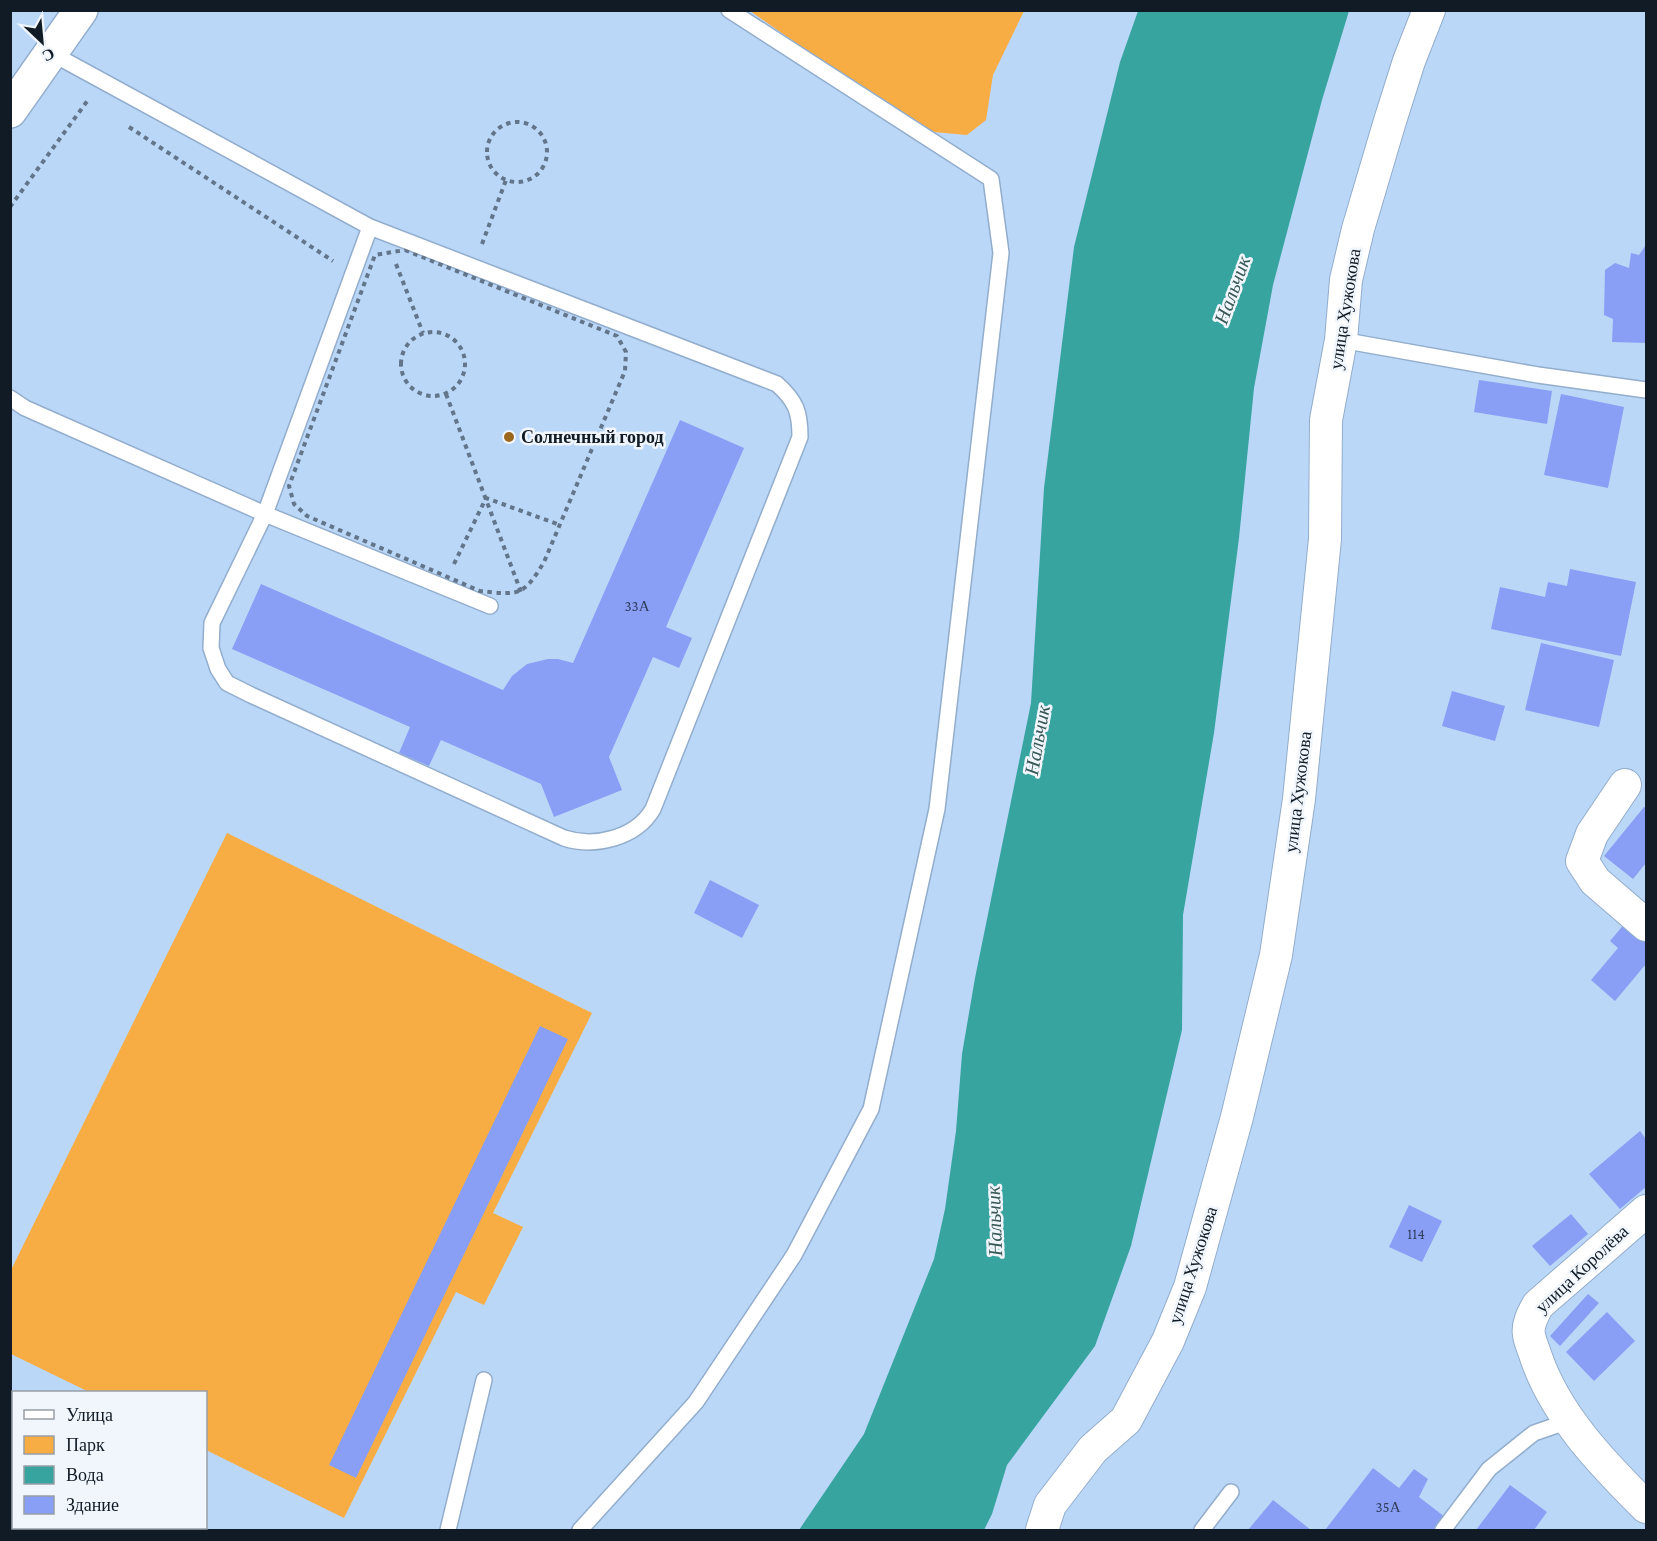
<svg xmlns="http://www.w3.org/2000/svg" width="1657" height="1541" font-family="'Crimson Pro',serif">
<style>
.green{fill:#f8ad44}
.water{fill:#37a4a0}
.building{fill:#899ff6}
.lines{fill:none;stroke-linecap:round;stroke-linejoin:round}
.lane-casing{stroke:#93adcc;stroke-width:18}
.street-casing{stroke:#93adcc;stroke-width:34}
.secondary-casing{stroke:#93adcc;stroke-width:36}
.path{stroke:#62758a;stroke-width:4;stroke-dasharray:4.5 4.5;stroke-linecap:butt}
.lane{stroke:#fff;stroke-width:15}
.street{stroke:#fff;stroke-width:32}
.secondary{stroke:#fff;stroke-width:33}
.poi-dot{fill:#9b681e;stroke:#f0f6fc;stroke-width:2}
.labels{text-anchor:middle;stroke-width:5;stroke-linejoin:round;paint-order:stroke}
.number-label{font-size:15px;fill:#2f3c5a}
.street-label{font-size:18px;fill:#111b26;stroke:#f0f6fc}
.poi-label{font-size:18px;font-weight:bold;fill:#111b26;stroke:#f0f6fc;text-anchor:start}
.water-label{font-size:20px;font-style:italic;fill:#385857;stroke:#f0f6fc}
</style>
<rect width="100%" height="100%" fill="#bbd7f7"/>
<path class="green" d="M 750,11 L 1024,11 L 993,75 L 986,120 L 967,135 L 922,131 Z
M 227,833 L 592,1013 L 493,1213 L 523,1227 L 484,1305 L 456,1292 L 344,1518 L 206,1450 L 206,1392 L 89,1392 L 11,1354 L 11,1270 Z"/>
<path class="water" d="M 1138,11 L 1349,11 L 1322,100 L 1273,285 L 1254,388 L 1239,538 L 1214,733 L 1183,915 L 1182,1030 L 1131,1246 L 1095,1346 L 1007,1465 L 992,1514 L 984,1530 L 799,1530 L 864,1434 L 934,1259 L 945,1209 L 956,1131 L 962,1054 L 975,978 L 1031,703 L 1044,488 L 1074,247 L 1120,62 Z"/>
<path class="building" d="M 1646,245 L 1646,343 L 1612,342 L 1613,319 L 1604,315 L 1605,270 L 1615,263 L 1629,268 L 1631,253 L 1639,255 Z
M 1479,380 L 1552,391 L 1547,424 L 1474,412 Z
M 1561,394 L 1624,407 L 1608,488 L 1544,475 Z
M 680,420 L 744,448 L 666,627 L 692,638 L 679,668 L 653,657 L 609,757 L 622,790 L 554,817 L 541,784 L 441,740 L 429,766 L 399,753 L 410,727 L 232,649 L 261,584 L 503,690 L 512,676 L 527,664 L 548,659 L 558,659 L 573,663 Z
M 1570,569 L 1636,582 L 1621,656 L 1491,629 L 1500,587 L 1545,597 L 1548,582 L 1567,586 Z
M 1541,643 L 1614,660 L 1599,727 L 1525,710 Z
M 1452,691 L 1505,706 L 1495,741 L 1442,726 Z
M 1644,807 L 1646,808 L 1646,863 L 1633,879 L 1604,856 Z
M 710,880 L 759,905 L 742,938 L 694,913 Z
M 1626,922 L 1646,939 L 1646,964 L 1615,1001 L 1591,980 L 1618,948 L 1610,941 Z
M 540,1026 L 568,1039 L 356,1478 L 329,1465 Z
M 1640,1131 L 1646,1139 L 1646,1187 L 1620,1209 L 1589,1174 Z
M 1409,1205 L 1442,1221 L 1422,1262 L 1389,1247 Z
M 1571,1214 L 1588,1234 L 1550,1266 L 1532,1246 Z
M 1588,1294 L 1599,1303 L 1560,1346 L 1550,1336 Z
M 1607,1312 L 1635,1341 L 1594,1381 L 1566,1352 Z
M 1373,1468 L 1399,1488 L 1414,1469 L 1428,1479 L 1419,1497 L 1445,1517 L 1435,1530 L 1325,1530 Z
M 1510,1485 L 1547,1512 L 1534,1530 L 1476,1530 Z
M 1273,1500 L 1311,1530 L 1248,1530 Z"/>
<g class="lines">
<defs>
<path id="lane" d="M 51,53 L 370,227 L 777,384 C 796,401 800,412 800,437 L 653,809 C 636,838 595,848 564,838 L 251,695 L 227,683 L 218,669 L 211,648 L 212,623 L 265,514 L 370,227
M 1341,340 L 1538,375 L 1646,390
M 10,398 L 25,408 L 265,514 L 490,606
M 10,1431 L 14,1433
M 149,1528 L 153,1530
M 448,1530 L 484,1380
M 580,1530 L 696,1402 L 794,1255 L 871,1109 L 937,809 L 1001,253 L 991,179 L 729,10
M 1202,1530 L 1231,1492
M 1443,1530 L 1489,1469 L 1534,1433 L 1569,1421"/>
<path id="street" d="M 1625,785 L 1592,834 L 1582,861 L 1595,881 L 1646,925
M 1646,1211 L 1538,1305 C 1533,1314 1527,1324 1529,1335 C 1530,1342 1534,1350 1536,1357 C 1556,1416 1603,1464 1646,1507
M 1042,1530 L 1050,1505 L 1093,1449 L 1126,1420 L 1168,1341 L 1190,1287 L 1237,1117 L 1276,955 L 1299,799 L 1325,539 L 1326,420 L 1341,340 L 1346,280 L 1358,229 L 1390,121 L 1409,61 L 1429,10"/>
<path id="secondary" d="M 10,111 L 81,10"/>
</defs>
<use href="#lane" class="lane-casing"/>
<use href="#street" class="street-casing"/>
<use href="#secondary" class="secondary-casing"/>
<path class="path" d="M487 152a30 30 0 1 1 60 0a30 30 0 1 1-60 0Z
M 129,127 L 333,261
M 10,207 L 88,100
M 482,244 L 506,180
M 405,250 L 617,336 L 626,352 L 625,371 L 544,562 C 523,597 519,595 480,591 L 307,516 L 294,504 L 289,486 L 375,255 Z
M 396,264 L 423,333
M401 364a32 32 0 1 1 64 0a32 32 0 1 1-64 0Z
M 446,394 L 521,592
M 454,564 L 486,498 L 560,525"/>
<use href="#lane" class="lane"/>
<use href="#street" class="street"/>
<use href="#secondary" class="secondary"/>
</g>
<circle class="poi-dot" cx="509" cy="437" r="6"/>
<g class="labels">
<g class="number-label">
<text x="637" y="611">33А</text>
<text x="1416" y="1239">114</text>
<text x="1388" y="1512">35А</text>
</g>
<g class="street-label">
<text transform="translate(1345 309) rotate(-81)" y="6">улица Хужокова</text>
<text transform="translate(1298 792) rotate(-83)" y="6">улица Хужокова</text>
<text transform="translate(1193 1265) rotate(-72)" y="6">улица Хужокова</text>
<text transform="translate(1582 1269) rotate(-43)" y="6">улица Королёва</text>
</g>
<g class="poi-label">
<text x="521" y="443">Солнечный город</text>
</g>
<g class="water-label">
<text transform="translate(1232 290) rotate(-70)" y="7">Нальчик</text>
<text transform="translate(1037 740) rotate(-80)" y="7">Нальчик</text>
<text transform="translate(994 1221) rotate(-92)" y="7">Нальчик</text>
</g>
</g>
<rect width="1657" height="1541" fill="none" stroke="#111b26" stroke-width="24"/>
<rect x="12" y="1391" width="195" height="138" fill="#f0f6fc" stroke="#979ea6" stroke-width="1.5"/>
<rect x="24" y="1410" width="30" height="9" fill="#ffffff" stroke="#979ea6" stroke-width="1.5"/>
<text x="66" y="1421" font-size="18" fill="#111b26">Улица</text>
<rect x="24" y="1436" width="30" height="18" fill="#f8ad44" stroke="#979ea6" stroke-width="1.5"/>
<text x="66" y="1451" font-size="18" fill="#111b26">Парк</text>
<rect x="24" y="1466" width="30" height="18" fill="#37a4a0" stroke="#979ea6" stroke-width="1.5"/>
<text x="66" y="1481" font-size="18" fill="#111b26">Вода</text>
<rect x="24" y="1496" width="30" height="18" fill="#899ff6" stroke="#979ea6" stroke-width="1.5"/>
<text x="66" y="1511" font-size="18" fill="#111b26">Здание</text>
<g transform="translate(42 42) rotate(154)" stroke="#f0f6fc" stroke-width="4.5" paint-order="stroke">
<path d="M0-4.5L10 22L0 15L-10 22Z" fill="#111b26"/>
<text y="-9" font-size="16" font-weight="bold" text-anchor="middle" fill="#111b26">С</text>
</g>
</svg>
